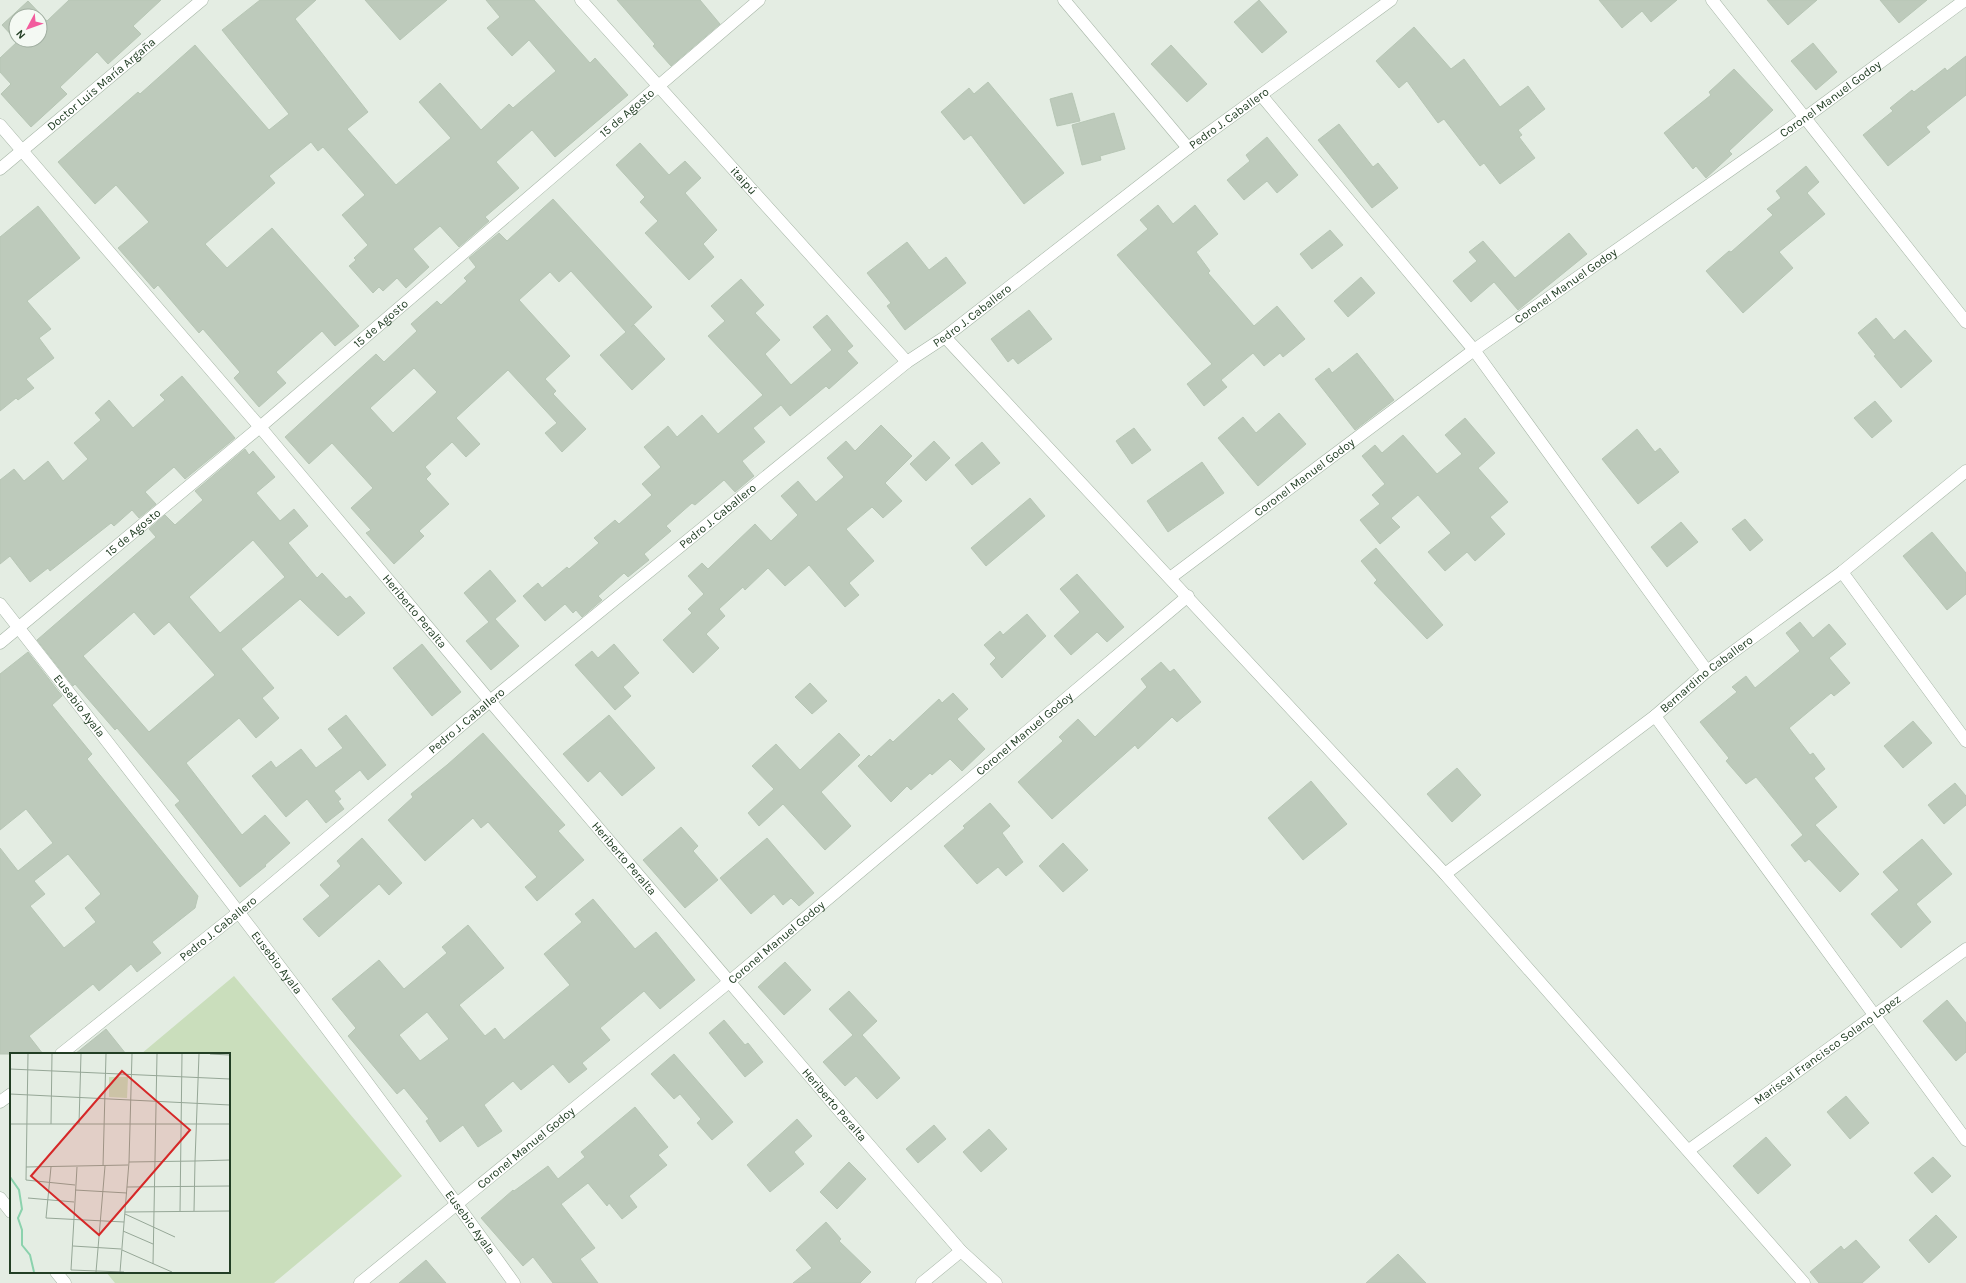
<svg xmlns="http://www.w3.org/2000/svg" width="1966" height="1283" font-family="Karla,sans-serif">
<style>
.green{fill:#cadebc}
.building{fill:#bdcabb;stroke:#b7c6b5;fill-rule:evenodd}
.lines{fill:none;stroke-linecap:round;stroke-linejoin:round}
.street-casing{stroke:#a6b5a6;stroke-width:13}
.street{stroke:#fff;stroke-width:12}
.labels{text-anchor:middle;stroke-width:3.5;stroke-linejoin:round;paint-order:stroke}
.street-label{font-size:12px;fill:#223e24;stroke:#f4f9f3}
.inset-river{fill:none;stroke:#8bd2ad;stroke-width:2}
.inset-road{fill:none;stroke:#96a797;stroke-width:1}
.view{fill:#d62828;fill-opacity:0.15;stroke:#d62828;stroke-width:2}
.inset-edge{fill:none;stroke:#223e24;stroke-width:2}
</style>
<rect width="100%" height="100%" fill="#e4ede3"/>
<path class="green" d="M 234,976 L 402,1176 L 274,1283 L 115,1283 L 106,1272 L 229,1272 L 229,1054 L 141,1054 Z"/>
<path class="building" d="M 69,0 L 161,0 L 133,26 L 141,34 L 108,64 L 97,52 L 60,87 L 67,94 L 31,127 L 1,94 L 11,84 L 0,72 L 0,58 L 18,41 L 16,40 L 40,40 L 40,16 L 16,16 L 16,40 L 2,25 L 28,1 L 47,21 Z
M 260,0 L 316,0 L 295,19 L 368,112 L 347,129 L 396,185 L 451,138 L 419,102 L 440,83 L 481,130 L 509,104 L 513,108 L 556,71 L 529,40 L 512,56 L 487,28 L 500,17 L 486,0 L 534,0 L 590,63 L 595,58 L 628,95 L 555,157 L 532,130 L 496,162 L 519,188 L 485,217 L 489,221 L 459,247 L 440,226 L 413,249 L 429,267 L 406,288 L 397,278 L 383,291 L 379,287 L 373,293 L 349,266 L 356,260 L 354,258 L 368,245 L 342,215 L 365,195 L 323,147 L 318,151 L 311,142 L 269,176 L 275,183 L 205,244 L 227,268 L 272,228 L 359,326 L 335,346 L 322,331 L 276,372 L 286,383 L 259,407 L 234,378 L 240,372 L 203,329 L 199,333 L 158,285 L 154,289 L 118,248 L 149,222 L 116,185 L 95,204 L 58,162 L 138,92 L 140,94 L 195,45 L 269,130 L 289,114 L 222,30 Z
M 365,0 L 447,0 L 400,40 Z
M 617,0 L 700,0 L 720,24 L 671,66 L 653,46 L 655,44 Z
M 1259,0 L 1287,32 L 1262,53 L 1234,22 Z
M 1599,0 L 1677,0 L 1651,22 L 1642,11 L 1622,28 Z
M 1767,0 L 1817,0 L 1788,25 Z
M 1880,0 L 1927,0 L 1899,23 Z
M 1414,27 L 1451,69 L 1464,59 L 1500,107 L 1528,86 L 1545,109 L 1518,130 L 1522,135 L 1519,137 L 1535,158 L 1500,184 L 1484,163 L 1480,166 L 1444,119 L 1438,123 L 1407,81 L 1399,88 L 1376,61 Z
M 1813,43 L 1837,72 L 1816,90 L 1791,61 Z
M 1171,45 L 1207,84 L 1187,102 L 1151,64 Z
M 1966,56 L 1966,95 L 1926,127 L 1930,132 L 1888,166 L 1863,135 L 1893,111 L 1890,108 L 1912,90 L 1914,92 L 1945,68 L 1947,71 Z
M 1734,69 L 1773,110 L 1729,151 L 1732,154 L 1706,178 L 1696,166 L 1693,169 L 1664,133 L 1711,95 L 1709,92 Z
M 988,82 L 1064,173 L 1024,204 L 971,135 L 964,140 L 941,112 L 969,88 L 974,94 Z
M 1072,93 L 1080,121 L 1057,126 L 1050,99 Z
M 1114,113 L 1125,149 L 1100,156 L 1101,160 L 1082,165 L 1072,125 Z
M 1339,124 L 1373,167 L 1378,163 L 1398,188 L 1372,208 L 1318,140 Z
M 1267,137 L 1298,175 L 1277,193 L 1267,181 L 1244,200 L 1227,180 L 1250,161 L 1246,155 Z
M 640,143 L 669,175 L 685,161 L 701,178 L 685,193 L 717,230 L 703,244 L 714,257 L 689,280 L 645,233 L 658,221 L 640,202 L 645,197 L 616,165 Z
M 1806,166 L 1819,182 L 1807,193 L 1825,214 L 1779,252 L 1793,268 L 1743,313 L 1706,271 L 1729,251 L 1731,252 L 1773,215 L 1767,209 L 1781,198 L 1776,191 Z
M 553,199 L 652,307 L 631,327 L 634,325 L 665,359 L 632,390 L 600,355 L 626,332 L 571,271 L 559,282 L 550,272 L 519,300 L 570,356 L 545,379 L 556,391 L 553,394 L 586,429 L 562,452 L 545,433 L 557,423 L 508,370 L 456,418 L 480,444 L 466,457 L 452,442 L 425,467 L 431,474 L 426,479 L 449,504 L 419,531 L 424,536 L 394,564 L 366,533 L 371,530 L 351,508 L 373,488 L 332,443 L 309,464 L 285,437 L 376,354 L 384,362 L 417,331 L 411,324 L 437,301 L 441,305 L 467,281 L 464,278 L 476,267 L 469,258 L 499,233 L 507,241 ZM 414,368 L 437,392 L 393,433 L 370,408 Z
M 1158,205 L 1173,224 L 1195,205 L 1218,234 L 1196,252 L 1210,271 L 1208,273 L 1254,326 L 1277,306 L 1305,339 L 1283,357 L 1280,353 L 1264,366 L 1253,353 L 1221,380 L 1227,387 L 1204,406 L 1187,384 L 1212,364 L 1117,255 L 1148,229 L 1140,220 Z
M 38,206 L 80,258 L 27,301 L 51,329 L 39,338 L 54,358 L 26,379 L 34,388 L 18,400 L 16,398 L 0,411 L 0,237 Z
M 1330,230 L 1343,245 L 1312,269 L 1300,254 Z
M 1569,233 L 1587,254 L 1518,310 L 1494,282 L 1471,302 L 1453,281 L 1477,261 L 1469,252 L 1483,241 L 1515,278 Z
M 907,242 L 929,270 L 946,257 L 966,283 L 905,330 L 887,306 L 891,303 L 867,273 Z
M 1361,277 L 1375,293 L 1348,317 L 1334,301 Z
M 741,279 L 764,305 L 755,313 L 780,340 L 765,354 L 791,385 L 832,350 L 813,327 L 827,315 L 853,346 L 847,351 L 858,363 L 829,389 L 826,386 L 790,416 L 781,405 L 753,428 L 765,442 L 742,461 L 754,476 L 735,492 L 724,480 L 695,505 L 692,503 L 666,526 L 671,531 L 644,554 L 649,560 L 628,577 L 624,573 L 598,596 L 602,600 L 582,617 L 576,610 L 573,613 L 565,604 L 545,621 L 523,596 L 538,583 L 542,588 L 567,567 L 569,569 L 599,543 L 594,538 L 615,520 L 619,524 L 652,495 L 642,484 L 661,467 L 644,447 L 668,426 L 677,437 L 702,415 L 718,434 L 763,395 L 708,336 L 725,321 L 711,306 Z
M 1029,310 L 1052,339 L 1018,364 L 1013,358 L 1008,362 L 991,339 Z
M 1876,318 L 1894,340 L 1905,330 L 1932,361 L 1901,388 L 1874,356 L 1876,355 L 1858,333 Z
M 1357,353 L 1394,400 L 1355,430 L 1315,379 L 1329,368 L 1332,373 Z
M 182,376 L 235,438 L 185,479 L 174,467 L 145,492 L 156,504 L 139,518 L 132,510 L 114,526 L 111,523 L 50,571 L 48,568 L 30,582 L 10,556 L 0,564 L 0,480 L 14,469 L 24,481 L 48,461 L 63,481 L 88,459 L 74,443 L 101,420 L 95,413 L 109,400 L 133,428 L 165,400 L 160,395 Z
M 1875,401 L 1892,421 L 1872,438 L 1854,418 Z
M 1279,413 L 1306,444 L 1258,486 L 1218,438 L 1243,417 L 1256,433 Z
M 1465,418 L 1495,453 L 1478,468 L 1508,502 L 1490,517 L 1505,534 L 1475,561 L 1467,552 L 1445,571 L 1428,552 L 1451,533 L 1418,495 L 1391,518 L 1400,527 L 1380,544 L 1360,520 L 1380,504 L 1372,495 L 1385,484 L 1362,456 L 1375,445 L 1382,453 L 1403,435 L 1437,474 L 1462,454 L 1445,435 Z
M 881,425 L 912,456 L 885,483 L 902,501 L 883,518 L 872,507 L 846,529 L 874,561 L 849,583 L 859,595 L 845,607 L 809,565 L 785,586 L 768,568 L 745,590 L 743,587 L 719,609 L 725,616 L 706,634 L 719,648 L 693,673 L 663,640 L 692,613 L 688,609 L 704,594 L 688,576 L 702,563 L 708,569 L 755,524 L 771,541 L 798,515 L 781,496 L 798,481 L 816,502 L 844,477 L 827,458 L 846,441 L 855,451 Z
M 1134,428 L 1151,450 L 1132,464 L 1116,441 Z
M 1637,429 L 1655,452 L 1660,448 L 1679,472 L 1638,504 L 1602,459 Z
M 934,441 L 950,458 L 926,481 L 910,464 Z
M 982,442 L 1000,463 L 972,485 L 955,465 Z
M 245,449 L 249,455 L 253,451 L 275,477 L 256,493 L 280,521 L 294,509 L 308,526 L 288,543 L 317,578 L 322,573 L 346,599 L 350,596 L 365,613 L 338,636 L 300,599 L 241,649 L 274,688 L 262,698 L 279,718 L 256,738 L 239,718 L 186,763 L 242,835 L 265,815 L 290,843 L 265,865 L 266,866 L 240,887 L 175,805 L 180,801 L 117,728 L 115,730 L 75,684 L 73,686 L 37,640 L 156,537 L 149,529 L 165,515 L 175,525 L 203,500 L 195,491 ZM 253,540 L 285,577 L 220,633 L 189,597 ZM 134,612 L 154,635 L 169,622 L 215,675 L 149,732 L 83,656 Z
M 1202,462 L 1224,493 L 1168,532 L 1147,501 Z
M 1030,498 L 1045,516 L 986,566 L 971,548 Z
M 1745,519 L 1763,540 L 1750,551 L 1732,529 Z
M 1681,522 L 1698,542 L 1667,567 L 1651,547 Z
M 1932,532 L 1966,573 L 1966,594 L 1947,610 L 1903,556 Z
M 1376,548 L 1443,625 L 1427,639 L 1374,583 L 1377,580 L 1361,561 Z
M 490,570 L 516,601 L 495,619 L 519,646 L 491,670 L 466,641 L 489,622 L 464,593 Z
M 1077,574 L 1124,627 L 1107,642 L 1097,632 L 1071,655 L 1054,636 L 1080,612 L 1060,589 Z
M 1027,614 L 1046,636 L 1002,678 L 990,664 L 996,658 L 984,645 L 1000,631 L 1003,635 Z
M 1800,622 L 1813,638 L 1829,624 L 1846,644 L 1829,658 L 1850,683 L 1834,696 L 1831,693 L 1789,728 L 1810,755 L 1813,753 L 1825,769 L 1814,778 L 1837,807 L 1815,825 L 1859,874 L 1840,892 L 1809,859 L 1805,862 L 1791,845 L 1803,835 L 1756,777 L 1746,784 L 1726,761 L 1729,758 L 1700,722 L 1737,692 L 1732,687 L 1746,676 L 1755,688 L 1800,651 L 1786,633 Z
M 422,644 L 461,692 L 432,716 L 393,668 Z
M 614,644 L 639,673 L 623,687 L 631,696 L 615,710 L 575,665 L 592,651 L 598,658 Z
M 28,652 L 62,696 L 52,705 L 92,754 L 87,759 L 198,896 L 195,908 L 152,942 L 161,953 L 137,972 L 131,964 L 99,991 L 93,984 L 29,1036 L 43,1054 L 0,1054 L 0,848 L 18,871 L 53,843 L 26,809 L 0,830 L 0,674 ZM 68,854 L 101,894 L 85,908 L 96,922 L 64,948 L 30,906 L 45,894 L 34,881 Z
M 1161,662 L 1170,672 L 1174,669 L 1201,702 L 1177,722 L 1172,717 L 1138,749 L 1135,745 L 1052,819 L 1018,782 L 1063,741 L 1059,737 L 1078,719 L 1095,737 L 1147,687 L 1141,679 Z
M 810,683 L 827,701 L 812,714 L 795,697 Z
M 953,693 L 968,709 L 957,719 L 985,749 L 962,771 L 950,759 L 932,775 L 930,773 L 911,790 L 907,786 L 891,802 L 858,766 L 869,755 L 871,757 L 890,739 L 893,742 L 939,699 L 942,703 Z
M 346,715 L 386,765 L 368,780 L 360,770 L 334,791 L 341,799 L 338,801 L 344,809 L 326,823 L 307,799 L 286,817 L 252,776 L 271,761 L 276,768 L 301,749 L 316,768 L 343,748 L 328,729 Z
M 609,715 L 655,768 L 622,796 L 600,771 L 588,782 L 563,754 Z
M 1913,721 L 1932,743 L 1903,768 L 1884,746 Z
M 483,733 L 565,825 L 558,831 L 584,860 L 537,901 L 525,887 L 537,877 L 488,822 L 481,828 L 473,818 L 425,861 L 388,820 L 413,797 L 411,794 L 447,765 Z
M 839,733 L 860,755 L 821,792 L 851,826 L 825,850 L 783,804 L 759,826 L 748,813 L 774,789 L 752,766 L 776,744 L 800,770 Z
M 1457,768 L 1481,795 L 1452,822 L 1427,794 Z
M 1311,781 L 1347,824 L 1303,860 L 1268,818 Z
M 1955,783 L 1966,796 L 1966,805 L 1944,824 L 1928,805 Z
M 990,803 L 1010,826 L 1002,833 L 1023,862 L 1006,876 L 998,867 L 977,884 L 944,846 L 965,828 L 963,826 Z
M 681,827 L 698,846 L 693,851 L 718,880 L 685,908 L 643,860 Z
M 362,838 L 402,883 L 389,895 L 379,884 L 319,937 L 303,919 L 330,896 L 320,885 L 341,866 L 337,861 Z
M 767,838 L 814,893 L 799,906 L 791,898 L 783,905 L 774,894 L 751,914 L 720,878 Z
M 1922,839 L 1952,874 L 1916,904 L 1931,922 L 1901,948 L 1871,914 L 1899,890 L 1883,872 Z
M 1063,843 L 1088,870 L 1063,892 L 1039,866 Z
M 593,899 L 635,949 L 656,932 L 695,980 L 660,1009 L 644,991 L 600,1028 L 610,1040 L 582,1063 L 587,1069 L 569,1083 L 553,1064 L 521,1090 L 513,1081 L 484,1105 L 502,1131 L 478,1147 L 463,1125 L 440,1142 L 426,1121 L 429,1119 L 404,1088 L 397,1094 L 348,1036 L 356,1028 L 332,999 L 379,960 L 404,989 L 447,953 L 442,947 L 468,925 L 504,968 L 459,1005 L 485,1036 L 495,1028 L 504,1040 L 570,985 L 544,954 L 582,922 L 575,914 ZM 427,1012 L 449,1039 L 420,1061 L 399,1035 Z
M 785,962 L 811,990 L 784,1015 L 758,987 Z
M 849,991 L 877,1021 L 862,1035 L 900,1078 L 877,1099 L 856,1076 L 845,1086 L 823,1062 L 853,1035 L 829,1009 Z
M 1947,1000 L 1966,1023 L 1966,1052 L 1956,1061 L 1923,1021 Z
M 724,1020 L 745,1045 L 748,1043 L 763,1062 L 745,1077 L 709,1033 Z
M 106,1029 L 126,1054 L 75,1054 Z
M 674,1054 L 733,1122 L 712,1140 L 697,1123 L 701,1119 L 680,1094 L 674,1099 L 651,1074 Z
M 1846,1096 L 1869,1123 L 1850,1139 L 1827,1112 Z
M 635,1107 L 668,1147 L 658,1155 L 667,1165 L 629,1196 L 637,1207 L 622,1219 L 609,1203 L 607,1206 L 588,1183 L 561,1204 L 595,1248 L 580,1259 L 598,1283 L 553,1283 L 533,1257 L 523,1266 L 481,1218 L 513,1190 L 514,1191 L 548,1166 L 558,1179 L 585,1157 L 581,1152 Z
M 797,1119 L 812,1136 L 794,1152 L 804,1164 L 770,1192 L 747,1165 Z
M 934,1125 L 946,1139 L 918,1163 L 906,1149 Z
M 989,1129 L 1007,1149 L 981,1172 L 963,1152 Z
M 1766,1137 L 1791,1165 L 1758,1194 L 1733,1166 Z
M 1933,1157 L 1951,1176 L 1932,1193 L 1914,1173 Z
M 849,1162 L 866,1179 L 837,1209 L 820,1192 Z
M 1936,1215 L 1957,1237 L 1929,1263 L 1909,1240 Z
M 826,1222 L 841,1239 L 839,1241 L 871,1272 L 860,1283 L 793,1283 L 812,1268 L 796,1250 Z
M 1856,1240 L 1880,1267 L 1862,1283 L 1819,1283 L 1810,1272 L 1841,1246 L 1844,1250 Z
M 1398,1254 L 1426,1283 L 1366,1283 Z
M 426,1260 L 446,1283 L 399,1283 Z"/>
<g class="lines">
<defs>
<g id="street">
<path id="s1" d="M 581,0 L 907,362"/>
<path d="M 1064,0 L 1188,148"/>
<path d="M 1712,0 L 1966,322"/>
<path d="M 1261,95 L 1474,350 L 1707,671"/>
<path id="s2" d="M 0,125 L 260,427 L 490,701 L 837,1108 L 961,1251 L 996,1283"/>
<path id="s3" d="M 0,169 L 202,0"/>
<path d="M 945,337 L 1445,874 L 1804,1283"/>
<path d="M 1842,572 L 1966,741"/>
<path id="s4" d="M 1170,578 L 1474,350 L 1806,117 L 1965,0"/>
<path id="s5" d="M 0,604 C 175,828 348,1052 514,1283"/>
<path id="s6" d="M 0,643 L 260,427 L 759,0"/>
<path d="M 1655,716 L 1966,1140"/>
<path id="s7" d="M 1445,874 L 1655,716 L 1707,671 L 1842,572 L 1966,471"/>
<path id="s8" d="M 61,1054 L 239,912 L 490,701 L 907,362 L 945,337 L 1188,148 L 1391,0"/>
<path d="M 0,1102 L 11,1094"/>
<path id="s9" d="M 1689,1150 L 1966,949"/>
<path d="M 0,1198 L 11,1212"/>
<path d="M 56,1272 L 65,1283"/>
<path id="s10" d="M 360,1283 L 729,982 L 1188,596"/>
<path d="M 922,1283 L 961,1251"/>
</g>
</defs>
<use href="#street" class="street-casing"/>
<use href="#street" class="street"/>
</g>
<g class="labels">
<g class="street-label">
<text dy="4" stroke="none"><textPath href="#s3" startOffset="132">Doctor Luis María Argaña</textPath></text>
<text dy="4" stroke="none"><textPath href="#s4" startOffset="816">Coronel Manuel Godoy</textPath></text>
<text dy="4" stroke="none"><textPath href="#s6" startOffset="821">15 de Agosto</textPath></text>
<text dy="4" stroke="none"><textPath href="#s8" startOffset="1497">Pedro J. Caballero</textPath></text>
<text dy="4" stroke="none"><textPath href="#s1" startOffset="243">itaipú</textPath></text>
<text dy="4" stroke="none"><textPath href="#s4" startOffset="492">Coronel Manuel Godoy</textPath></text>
<text dy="4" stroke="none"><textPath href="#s8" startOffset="1173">Pedro J. Caballero</textPath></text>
<text dy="4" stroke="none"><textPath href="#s6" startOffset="497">15 de Agosto</textPath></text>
<text dy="4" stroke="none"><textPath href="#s4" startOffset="168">Coronel Manuel Godoy</textPath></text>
<text dy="4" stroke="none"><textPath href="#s8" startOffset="849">Pedro J. Caballero</textPath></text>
<text dy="4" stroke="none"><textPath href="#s6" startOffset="173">15 de Agosto</textPath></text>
<text dy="4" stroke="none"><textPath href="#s2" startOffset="639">Heriberto Peralta</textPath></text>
<text dy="4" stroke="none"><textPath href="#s7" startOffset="329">Bernardino Caballero</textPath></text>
<text dy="4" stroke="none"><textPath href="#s5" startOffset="129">Eusebio Ayala</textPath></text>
<text dy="4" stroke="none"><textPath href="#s8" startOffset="525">Pedro J. Caballero</textPath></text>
<text dy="4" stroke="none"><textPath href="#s10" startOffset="862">Coronel Manuel Godoy</textPath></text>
<text dy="4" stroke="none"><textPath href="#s2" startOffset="963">Heriberto Peralta</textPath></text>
<text dy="4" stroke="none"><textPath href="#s8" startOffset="201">Pedro J. Caballero</textPath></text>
<text dy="4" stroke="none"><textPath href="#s10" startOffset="538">Coronel Manuel Godoy</textPath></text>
<text dy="4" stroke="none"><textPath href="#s5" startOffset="453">Eusebio Ayala</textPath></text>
<text dy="4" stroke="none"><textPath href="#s9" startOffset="171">Mariscal Francisco Solano Lopez</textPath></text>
<text dy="4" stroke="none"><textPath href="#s2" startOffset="1287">Heriberto Peralta</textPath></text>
<text dy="4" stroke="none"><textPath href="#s10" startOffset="214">Coronel Manuel Godoy</textPath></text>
<text dy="4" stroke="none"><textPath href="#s5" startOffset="777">Eusebio Ayala</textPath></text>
</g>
</g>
<g transform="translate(10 1053)">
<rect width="220" height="220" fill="#e4ede3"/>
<path d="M 99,24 L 118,24 L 117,45 L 99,44 Z" fill="#cadebc"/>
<path class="inset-river" d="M 0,124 L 9,137 L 12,156 L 8,165 L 12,177 L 12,192 L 20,202 L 24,219"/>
<path class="inset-road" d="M 18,1 L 16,127 L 65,132M 189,1 L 185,108 L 220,107M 200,1 L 220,2M 0,16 L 220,26M 0,41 L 220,52M 0,71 L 220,71M 41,71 L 42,1M 69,71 L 71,1M 119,109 L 185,108 L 184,158M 93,113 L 96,1M 16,114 L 118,112M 41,114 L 36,165 L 114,169M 67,114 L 61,217 L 114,219M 117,134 L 220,133M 65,137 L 117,140M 18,145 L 64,149M 170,158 L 172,1M 115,159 L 220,158M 115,161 L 165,184M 113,178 L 143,191M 63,193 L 111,196M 112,197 L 162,219M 143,211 L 147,1M 86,219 L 95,113M 110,219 L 119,109 L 122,1"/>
<path class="view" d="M 112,18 L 180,77 L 89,182 L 21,123 Z"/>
<rect width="220" height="220" class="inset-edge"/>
</g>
<g transform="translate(28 28) rotate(229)"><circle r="19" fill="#f4f9f3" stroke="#a0aea0"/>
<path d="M0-3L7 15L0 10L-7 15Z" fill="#f25c9d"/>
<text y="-6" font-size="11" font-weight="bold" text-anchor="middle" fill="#223e24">N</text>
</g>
</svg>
